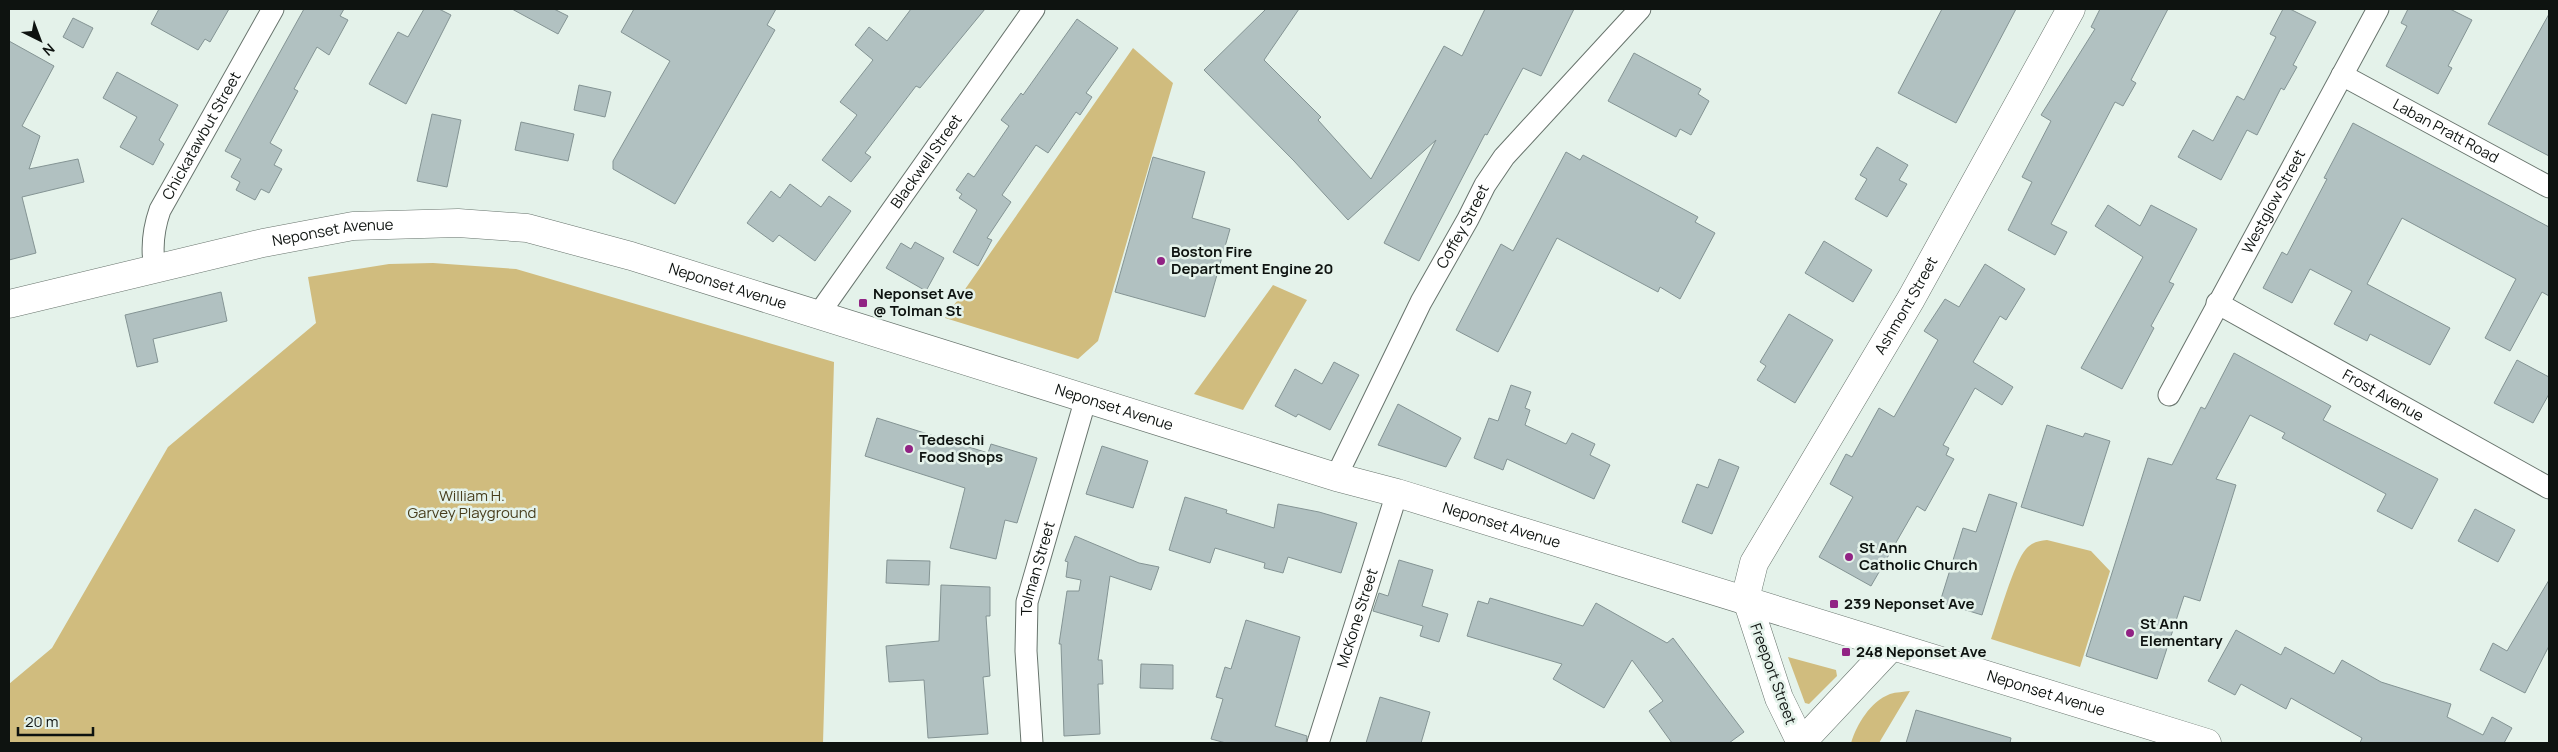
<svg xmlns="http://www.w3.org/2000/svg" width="2558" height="752" font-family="Manrope,sans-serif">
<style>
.green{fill:#d0bc7e}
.building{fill:#b1c1c1;stroke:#849494}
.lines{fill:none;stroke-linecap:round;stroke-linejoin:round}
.minor-casing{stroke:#68746d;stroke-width:23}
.secondary-casing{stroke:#68746d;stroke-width:29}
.minor{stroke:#fff;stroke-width:21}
.secondary{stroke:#fff;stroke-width:28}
.poi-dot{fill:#912384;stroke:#e4f2ea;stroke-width:2}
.labels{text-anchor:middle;stroke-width:5;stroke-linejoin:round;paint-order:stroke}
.street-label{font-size:15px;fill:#0e1310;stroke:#e4f2ea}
.poi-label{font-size:15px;font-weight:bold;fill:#0e1310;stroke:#e4f2ea;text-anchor:start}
.park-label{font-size:15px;fill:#473d1c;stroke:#e4f2ea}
</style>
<rect width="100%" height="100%" fill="#e4f2ea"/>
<path class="green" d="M 1133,48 L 1173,83 L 1098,341 L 1078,359 L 945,318 Z
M 433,263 L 516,269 L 834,362 L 823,743 L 9,743 L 9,684 L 52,648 L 168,447 L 316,323 L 308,277 L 389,264 Z
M 1273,285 L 1307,300 L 1243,410 L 1194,394 Z
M 2047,540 L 2091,551 L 2110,571 L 2080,667 L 1991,639 C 1998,620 2014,562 2026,549 C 2032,542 2039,541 2047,540 Z
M 1788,657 L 1836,670 L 1837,676 L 1809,704 L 1805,703 Z
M 1910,691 L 1879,743 L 1851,743 C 1857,724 1870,702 1890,694 C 1896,692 1904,692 1910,691 Z"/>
<path class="building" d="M 159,9 L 229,9 L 210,42 L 205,39 L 198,50 L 151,24 Z
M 304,9 L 344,9 L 340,16 L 348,20 L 329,55 L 317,47 L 294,89 L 298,91 L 270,143 L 282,150 L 274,165 L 282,169 L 269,193 L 261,189 L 255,200 L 236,190 L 240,182 L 231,177 L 241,159 L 225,151 Z
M 424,9 L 439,9 L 451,15 L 406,104 L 369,84 L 398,32 L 408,37 Z
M 512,9 L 554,9 L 568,16 L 558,34 Z
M 634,9 L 776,9 L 767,25 L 775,30 L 675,204 L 613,169 L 613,161 L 670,61 L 621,32 Z
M 911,9 L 985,9 L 920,88 L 916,86 L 865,153 L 871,157 L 851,182 L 822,160 L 857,115 L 840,102 L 873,60 L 855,45 L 869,27 L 887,41 Z
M 1266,9 L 1299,9 L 1264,60 L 1321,117 L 1318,120 L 1371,179 L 1444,46 L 1462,56 L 1485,9 L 1574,9 L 1541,76 L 1523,68 L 1487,135 L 1485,134 L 1419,261 L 1384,243 L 1436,140 L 1348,220 L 1294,161 L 1204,70 Z
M 1942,9 L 2016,9 L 1956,123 L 1898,93 Z
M 2100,9 L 2168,9 L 2131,80 L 2136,83 L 2123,106 L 2115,102 L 2051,224 L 2067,232 L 2055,255 L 2008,230 L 2032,182 L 2022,177 L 2051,121 L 2041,115 L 2095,29 L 2091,27 Z
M 2283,9 L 2290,9 L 2316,22 L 2293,65 L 2297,67 L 2284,90 L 2281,88 L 2257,135 L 2247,130 L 2221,180 L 2178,157 L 2193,130 L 2213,141 L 2237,96 L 2244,100 L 2276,37 L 2270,34 Z
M 2408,9 L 2450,9 L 2472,20 L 2448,66 L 2452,68 L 2438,94 L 2386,66 L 2407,26 L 2401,23 Z
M 2549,14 L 2549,156 L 2488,124 Z
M 73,18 L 93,28 L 83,48 L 63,37 Z
M 1077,19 L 1118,48 L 1086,93 L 1092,97 L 1080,115 L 1076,112 L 1048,153 L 1036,145 L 1002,195 L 1011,202 L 987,238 L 992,240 L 978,266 L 953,252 L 977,210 L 959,198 L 962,194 L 956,190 L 968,173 L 974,177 L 1009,126 L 1001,120 L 1021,93 L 1023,95 Z
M 9,41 L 54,66 L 22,126 L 40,136 L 29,169 L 78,159 L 84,182 L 22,197 L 36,253 L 9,260 Z
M 1634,53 L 1701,89 L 1698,94 L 1709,101 L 1691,135 L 1680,129 L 1676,137 L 1608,101 Z
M 117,72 L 178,105 L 159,140 L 164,144 L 153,165 L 120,147 L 137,117 L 103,98 Z
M 579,85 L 611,92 L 605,117 L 574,110 Z
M 432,114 L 461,120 L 447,187 L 417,181 Z
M 521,122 L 574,134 L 568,161 L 515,150 Z
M 2353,123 L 2549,227 L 2549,296 L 2542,292 L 2510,351 L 2485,338 L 2516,279 L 2402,218 L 2367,284 L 2450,328 L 2430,365 L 2370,334 L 2367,341 L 2334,324 L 2352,291 L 2310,269 L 2292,303 L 2263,288 L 2282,252 L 2287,255 L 2327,179 L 2324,178 Z
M 1877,147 L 1908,165 L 1899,180 L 1907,184 L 1887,217 L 1855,199 L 1867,179 L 1860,175 Z
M 1566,152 L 1580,160 L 1583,155 L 1698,217 L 1695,222 L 1715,233 L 1680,299 L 1660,287 L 1658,292 L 1557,238 L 1498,352 L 1456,330 L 1501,244 L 1513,251 Z
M 1153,157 L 1205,172 L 1192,218 L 1230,229 L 1205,317 L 1115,292 Z
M 790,184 L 821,207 L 829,196 L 851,211 L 815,261 L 779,235 L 773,242 L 747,223 L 771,191 L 780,198 Z
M 2108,205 L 2140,226 L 2151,205 L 2197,229 L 2169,282 L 2174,284 L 2151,326 L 2154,328 L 2122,389 L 2081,368 L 2143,257 L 2095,226 Z
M 1824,241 L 1872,270 L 1853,302 L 1805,273 Z
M 915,242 L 944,258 L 926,291 L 886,268 L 901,243 L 911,249 Z
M 1985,264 L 2025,289 L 2006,320 L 2000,316 L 1973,362 L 2013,387 L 2002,405 L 1975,388 L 1943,445 L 1949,448 L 1946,455 L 1954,459 L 1925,511 L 1917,506 L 1871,586 L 1819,557 L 1853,497 L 1830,484 L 1846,454 L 1852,457 L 1879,408 L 1894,417 L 1938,340 L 1924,331 L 1945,299 L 1959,307 Z
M 221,292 L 227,321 L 153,339 L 158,362 L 137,367 L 125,315 Z
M 1789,314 L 1833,340 L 1795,403 L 1757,380 L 1766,366 L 1760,362 Z
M 2234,353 L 2331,406 L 2323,420 L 2438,479 L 2412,529 L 2377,511 L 2386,494 L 2282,438 L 2285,433 L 2250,415 L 2216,479 L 2236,485 L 2200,601 L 2184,596 L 2157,679 L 2086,656 L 2148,458 L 2172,465 L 2201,407 L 2205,409 Z
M 2517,360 L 2549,377 L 2549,394 L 2533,423 L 2494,403 Z
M 1334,362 L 1359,375 L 1330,430 L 1298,414 L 1296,417 L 1275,406 L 1295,369 L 1322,384 Z
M 1511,385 L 1531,392 L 1525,408 L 1530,410 L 1525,425 L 1566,444 L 1572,433 L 1595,444 L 1590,455 L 1610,465 L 1594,499 L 1507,459 L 1503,470 L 1474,458 L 1489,418 L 1498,421 Z
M 1398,404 L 1461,438 L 1446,467 L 1378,445 Z
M 877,418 L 988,453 L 991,444 L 1037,458 L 1017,523 L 1005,520 L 996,559 L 950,548 L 965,488 L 865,456 Z
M 2047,425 L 2083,437 L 2085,433 L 2110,441 L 2083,526 L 2021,507 Z
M 1102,446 L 1148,461 L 1133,508 L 1086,494 Z
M 1719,459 L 1739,467 L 1712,534 L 1682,522 L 1697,484 L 1708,488 Z
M 1989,494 L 2017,503 L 1982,615 L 1940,602 L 1963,528 L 1976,532 Z
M 1185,497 L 1227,510 L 1226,513 L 1274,528 L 1278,504 L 1319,512 L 1357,523 L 1341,573 L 1288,557 L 1283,573 L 1264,568 L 1265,563 L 1215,548 L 1210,563 L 1169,550 Z
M 2475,509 L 2515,530 L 2498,562 L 2458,541 Z
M 1075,536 L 1139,563 L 1159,567 L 1151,590 L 1110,576 L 1098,660 L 1102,660 L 1103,684 L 1098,684 L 1100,734 L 1064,736 L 1061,644 L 1059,644 L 1067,591 L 1079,591 L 1081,580 L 1066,577 L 1068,562 L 1065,561 Z
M 887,560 L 930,561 L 929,585 L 886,583 Z
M 1399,560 L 1433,570 L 1422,606 L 1448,614 L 1439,642 L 1420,636 L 1423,626 L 1373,611 L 1379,593 L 1388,596 Z
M 2549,580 L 2549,646 L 2525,693 L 2480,670 L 2493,643 L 2507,651 Z
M 941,585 L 990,587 L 990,616 L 986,616 L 990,676 L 983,677 L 988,734 L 928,738 L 924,680 L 889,682 L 886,646 L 939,641 Z
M 1490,598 L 1583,626 L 1596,603 L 1667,643 L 1673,638 L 1744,732 L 1729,743 L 1672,743 L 1649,711 L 1663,701 L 1632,660 L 1604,708 L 1553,679 L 1562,664 L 1467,636 L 1478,601 L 1488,604 Z
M 1246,620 L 1300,637 L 1275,726 L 1307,736 L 1306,743 L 1226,743 L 1211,739 L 1223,699 L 1216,697 L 1225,667 L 1231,669 Z
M 2236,630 L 2281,655 L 2285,647 L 2334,674 L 2342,660 L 2381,682 L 2451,704 L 2447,717 L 2483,735 L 2492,717 L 2512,728 L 2504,743 L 2360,743 L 2362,738 L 2291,698 L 2286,709 L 2241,684 L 2235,695 L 2208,681 Z
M 1141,664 L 1173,665 L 1173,689 L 1140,688 Z
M 1380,697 L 1430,712 L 1421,743 L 1366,743 Z
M 1916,710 L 2011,738 L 2010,743 L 1906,743 Z"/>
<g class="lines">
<defs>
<g id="minor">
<path id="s1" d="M 2342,75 L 2549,187"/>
<path id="s2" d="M 155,269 C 151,248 153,230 160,210 L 273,9"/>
<path id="s3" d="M 2217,303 L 2549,488"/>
<path id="s4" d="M 818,315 L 1034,9"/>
<path id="s5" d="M 2169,395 L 2378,9"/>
<path id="s6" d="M 1336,477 L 1421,302 L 1468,219 L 1485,185 L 1504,157 L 1640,9"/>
<path id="s7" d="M 1032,743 L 1026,651 L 1027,602 L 1086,398"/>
<path id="s8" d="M 1318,743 L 1397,493"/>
</g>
<g id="secondary">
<path id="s9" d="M 9,304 L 263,243 L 353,226 L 458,223 L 527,228 L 631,256 L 1336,477 L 1397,493 L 2207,743"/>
<path id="s10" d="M 1801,743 L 1779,698 L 1748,603 L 1747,591 L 1754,563 L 1911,299 L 2071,9"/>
<path d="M 1801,743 L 1891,647"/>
</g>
</defs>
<use href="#minor" class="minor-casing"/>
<use href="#secondary" class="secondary-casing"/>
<use href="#minor" class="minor"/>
<use href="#secondary" class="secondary"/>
</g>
<g class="poi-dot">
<circle cx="1161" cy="261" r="5"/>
<rect x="858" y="298" width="10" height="10" rx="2.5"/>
<circle cx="909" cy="449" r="5"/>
<circle cx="1849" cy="557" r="5"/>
<rect x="1829" y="599" width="10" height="10" rx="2.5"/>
<circle cx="2130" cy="633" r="5"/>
<rect x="1841" y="647" width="10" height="10" rx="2.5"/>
</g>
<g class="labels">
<g class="street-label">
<text dy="5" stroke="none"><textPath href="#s1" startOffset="118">Laban Pratt Road</textPath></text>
<text dy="5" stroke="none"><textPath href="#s2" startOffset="145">Chickatawbut Street</textPath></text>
<text dy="5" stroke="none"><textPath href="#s4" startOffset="188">Blackwell Street</textPath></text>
<text dy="5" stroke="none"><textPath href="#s5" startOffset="220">Westglow Street</textPath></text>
<text dy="5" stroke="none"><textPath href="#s6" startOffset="281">Coffey Street</textPath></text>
<text dy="5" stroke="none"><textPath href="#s9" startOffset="332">Neponset Avenue</textPath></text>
<text dy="5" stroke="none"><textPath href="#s9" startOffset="736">Neponset Avenue</textPath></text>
<text dy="5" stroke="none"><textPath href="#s10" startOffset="490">Ashmont Street</textPath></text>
<text dy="5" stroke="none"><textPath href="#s3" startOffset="190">Frost Avenue</textPath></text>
<text dy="5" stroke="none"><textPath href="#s9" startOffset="1141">Neponset Avenue</textPath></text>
<text dy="5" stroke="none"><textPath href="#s9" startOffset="1546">Neponset Avenue</textPath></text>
<text dy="5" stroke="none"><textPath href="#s7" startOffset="176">Tolman Street</textPath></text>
<text dy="5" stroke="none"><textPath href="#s8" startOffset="131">McKone Street</textPath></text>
<text transform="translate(1773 674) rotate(70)" y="5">Freeport Street</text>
<text dy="5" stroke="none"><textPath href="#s9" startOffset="2116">Neponset Avenue</textPath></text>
</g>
<g class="poi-label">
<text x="1171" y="257">Boston Fire<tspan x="1171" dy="17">Department Engine 20</tspan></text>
<text x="873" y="299">Neponset Ave<tspan x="873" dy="17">@ Tolman St</tspan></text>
<text x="919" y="445">Tedeschi<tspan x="919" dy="17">Food Shops</tspan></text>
<text x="1859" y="553">St Ann<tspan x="1859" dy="17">Catholic Church</tspan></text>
<text x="1844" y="609">239 Neponset Ave</text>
<text x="2140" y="629">St Ann<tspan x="2140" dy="17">Elementary</tspan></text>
<text x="1856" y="657">248 Neponset Ave</text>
</g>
<g class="park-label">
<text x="472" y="501">William H.<tspan x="472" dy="17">Garvey Playground</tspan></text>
</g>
</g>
<rect width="2558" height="752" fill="none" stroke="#0e1310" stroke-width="20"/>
<g transform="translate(40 40) rotate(138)" stroke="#e4f2ea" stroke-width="4" paint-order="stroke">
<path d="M0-4L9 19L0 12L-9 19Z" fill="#0e1310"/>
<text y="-8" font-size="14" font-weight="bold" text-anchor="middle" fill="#0e1310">N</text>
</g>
<path d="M18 727v8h75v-8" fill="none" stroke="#0e1310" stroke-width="2.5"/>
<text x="25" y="727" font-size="15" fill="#0e1310" stroke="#e4f2ea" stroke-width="4" paint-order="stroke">20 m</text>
</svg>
